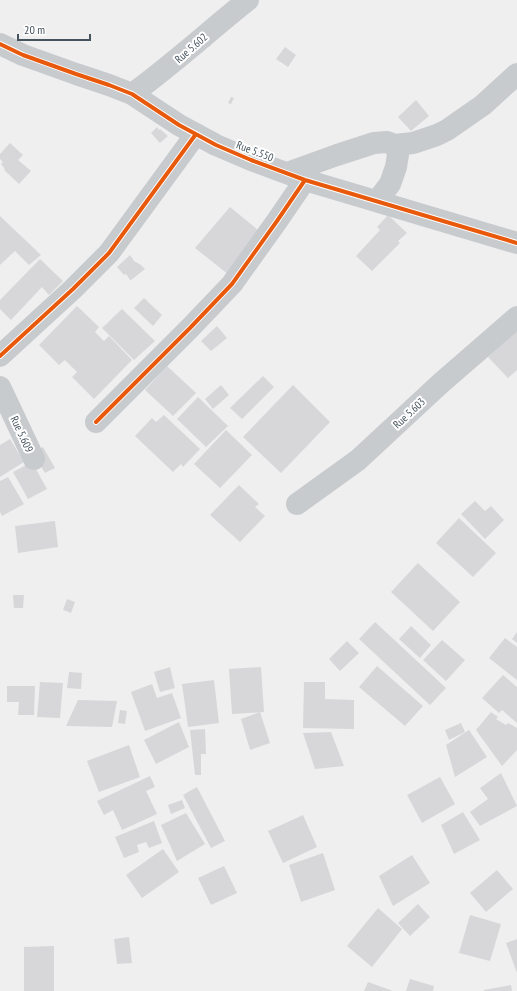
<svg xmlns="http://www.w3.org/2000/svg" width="517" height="991" font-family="'PT Sans Narrow',sans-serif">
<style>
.building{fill:#d7d7d9}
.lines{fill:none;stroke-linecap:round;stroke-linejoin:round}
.minor{stroke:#c8cbce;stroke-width:22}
.cycleway-casing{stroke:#fff;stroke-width:6}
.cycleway{stroke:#e8590c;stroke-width:4}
.labels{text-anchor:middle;stroke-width:4;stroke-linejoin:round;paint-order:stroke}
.street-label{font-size:11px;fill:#45535d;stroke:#fff}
</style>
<rect width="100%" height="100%" fill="#f0efef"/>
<path class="building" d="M 285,47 L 296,55 L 288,67 L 276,59 Z
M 231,97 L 234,98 L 231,104 L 228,103 Z
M 416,100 L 429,116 L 411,131 L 398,117 Z
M 157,127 L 159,130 L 160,129 L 168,136 L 160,143 L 151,133 Z
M 10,143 L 23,155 L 18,160 L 31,171 L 19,184 L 4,170 L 5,169 L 1,164 L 3,162 L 0,159 L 0,154 Z
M 230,207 L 263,234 L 229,275 L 195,248 Z
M 388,215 L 407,233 L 398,241 L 400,243 L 372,271 L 356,256 L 380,230 L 377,227 Z
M 0,216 L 41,255 L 29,265 L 15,251 L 0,265 Z
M 130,255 L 134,261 L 141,265 L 145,269 L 131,280 L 130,280 L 126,274 L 124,275 L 117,267 Z
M 40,259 L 63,281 L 49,295 L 42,287 L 11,320 L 0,309 L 0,300 Z
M 144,298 L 162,315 L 153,326 L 134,308 Z
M 77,306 L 99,327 L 95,332 L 104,341 L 109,336 L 132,360 L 94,399 L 72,377 L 77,372 L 65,360 L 59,365 L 39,345 Z
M 122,309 L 155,341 L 134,360 L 102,328 Z
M 217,326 L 227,338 L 211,351 L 201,341 Z
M 517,330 L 517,370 L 508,378 L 488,357 Z
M 167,366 L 196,393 L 173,416 L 145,390 Z
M 263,376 L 274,387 L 242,419 L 230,408 Z
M 221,385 L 229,395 L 213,409 L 205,399 Z
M 293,385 L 330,422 L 281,473 L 243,437 Z
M 198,397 L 228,426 L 206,447 L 177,419 Z
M 164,415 L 200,449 L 183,467 L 181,464 L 173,472 L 135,436 L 152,418 L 156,422 Z
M 226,430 L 252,455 L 220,488 L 194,464 Z
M 10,439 L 24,462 L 0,477 L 0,445 Z
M 43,447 L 55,468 L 45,473 L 33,453 Z
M 32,462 L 47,489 L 28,499 L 13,472 Z
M 8,477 L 24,504 L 2,516 L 0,512 L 0,481 Z
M 239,485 L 259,504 L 255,507 L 265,516 L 240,542 L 210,515 Z
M 475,501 L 485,511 L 491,506 L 504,520 L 485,539 L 461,514 Z
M 459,518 L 496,553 L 473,577 L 436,543 Z
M 55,521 L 58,547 L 18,553 L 15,526 Z
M 418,563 L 460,602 L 433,631 L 391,592 Z
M 13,595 L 24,595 L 23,608 L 14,608 Z
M 67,599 L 75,602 L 71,613 L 63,610 Z
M 375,622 L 446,688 L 430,705 L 359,639 Z
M 411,626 L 431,645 L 420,658 L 399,639 Z
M 517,632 L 517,643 L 512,639 Z
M 505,638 L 517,647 L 517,680 L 489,658 Z
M 442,640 L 465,660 L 446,681 L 423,660 Z
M 347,641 L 359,653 L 340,671 L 329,659 Z
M 377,666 L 423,706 L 405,726 L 359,687 Z
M 170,667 L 175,688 L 160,692 L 154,672 Z
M 261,667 L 264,712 L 232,714 L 229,669 Z
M 69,672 L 82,673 L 81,689 L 67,688 Z
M 503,675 L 517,687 L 517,723 L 502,710 L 499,713 L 482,698 Z
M 214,680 L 219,723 L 188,727 L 182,684 Z
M 40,682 L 63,683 L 60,718 L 37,717 Z
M 304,682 L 325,682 L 325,699 L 354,700 L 354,729 L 303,728 Z
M 152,684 L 157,698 L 172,693 L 181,718 L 145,731 L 131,692 Z
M 7,686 L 35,686 L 34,715 L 18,715 L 19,702 L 7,702 Z
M 78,700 L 117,701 L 112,727 L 66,726 Z
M 120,710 L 127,711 L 125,724 L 118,723 Z
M 260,712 L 270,743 L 250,750 L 241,719 Z
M 491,712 L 498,717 L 496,719 L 506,725 L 508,723 L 517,728 L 517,750 L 502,766 L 476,730 Z
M 179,722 L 189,747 L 156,764 L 144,740 Z
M 461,723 L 465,732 L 449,740 L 445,730 Z
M 205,729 L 206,754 L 201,754 L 201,775 L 195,775 L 190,730 Z
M 469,730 L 487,757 L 455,777 L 446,745 Z
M 331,732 L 344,766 L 315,769 L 303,733 Z
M 129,745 L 140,777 L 99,792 L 87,761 Z
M 501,773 L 517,806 L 480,826 L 470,812 L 488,799 L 480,788 Z
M 150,776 L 155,787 L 146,791 L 157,814 L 122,830 L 113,810 L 104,815 L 97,801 Z
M 440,777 L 455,804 L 422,823 L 407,795 Z
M 197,787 L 225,841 L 211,848 L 183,795 Z
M 182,800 L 185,808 L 171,814 L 168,805 Z
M 463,812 L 480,840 L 454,854 L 441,825 Z
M 186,813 L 205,844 L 177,861 L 161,825 Z
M 303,815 L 317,847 L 283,863 L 268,831 Z
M 154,821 L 162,843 L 149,848 L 146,842 L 137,845 L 139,852 L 124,858 L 115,837 Z
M 163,849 L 179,872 L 142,898 L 126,875 Z
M 323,853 L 335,890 L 301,902 L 289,865 Z
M 412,855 L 430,883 L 393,906 L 379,876 Z
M 224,866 L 237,893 L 211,905 L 198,878 Z
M 497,870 L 513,889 L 486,912 L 470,893 Z
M 418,904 L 430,917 L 410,936 L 398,923 Z
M 378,908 L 402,929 L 372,967 L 347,946 Z
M 470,915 L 501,924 L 490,961 L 459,953 Z
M 129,937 L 132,963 L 117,964 L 114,939 Z
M 517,939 L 517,973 L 506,943 Z
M 54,946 L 54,991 L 24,991 L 24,947 Z
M 410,979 L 434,986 L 433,991 L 406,991 Z
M 368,982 L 393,991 L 364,991 Z
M 511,985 L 512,991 L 484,991 L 484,990 Z"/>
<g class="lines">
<path class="minor" d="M 0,44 L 23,55 L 76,74 L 109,85 L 132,94 L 179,125 L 216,145 L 251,160 L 305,180 L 517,243
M 132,94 C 172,65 209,31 248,0
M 287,173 L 337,155 L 374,143 L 387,142 L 395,145 L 413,143 L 437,135 L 447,130 L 483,105 L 517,74
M 377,201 L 390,184 L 396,167 L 398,155 L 395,145
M 0,356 L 73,289 L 109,253 L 196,134
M 0,387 L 34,459
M 96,422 L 190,328 L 232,284 L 277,221 L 305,180
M 297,504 L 358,460 L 441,383 L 517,317"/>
<defs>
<path id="cycleway" d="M 0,44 L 23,55 L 76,74 L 109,85 L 132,94 L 179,125 L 216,145 L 251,160 L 305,180 L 517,243
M 0,356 L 73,289 L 109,253 L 196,134
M 96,422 L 190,328 L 232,284 L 277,221 L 305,180"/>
</defs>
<use href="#cycleway" class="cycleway-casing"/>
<use href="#cycleway" class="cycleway"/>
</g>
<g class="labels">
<g class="street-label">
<text transform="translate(191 48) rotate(-41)" y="4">Rue 5.602</text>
<text transform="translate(255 151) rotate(21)" y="4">Rue 5.550</text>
<text transform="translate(409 413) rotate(-43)" y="4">Rue 5.603</text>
<text transform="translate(22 434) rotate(65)" y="4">Rue 5.609</text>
</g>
</g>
<path d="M18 34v6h72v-6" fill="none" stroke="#45535d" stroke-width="2"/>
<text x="24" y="34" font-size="12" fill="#45535d" stroke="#ffffff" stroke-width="3" paint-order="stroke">20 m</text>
</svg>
